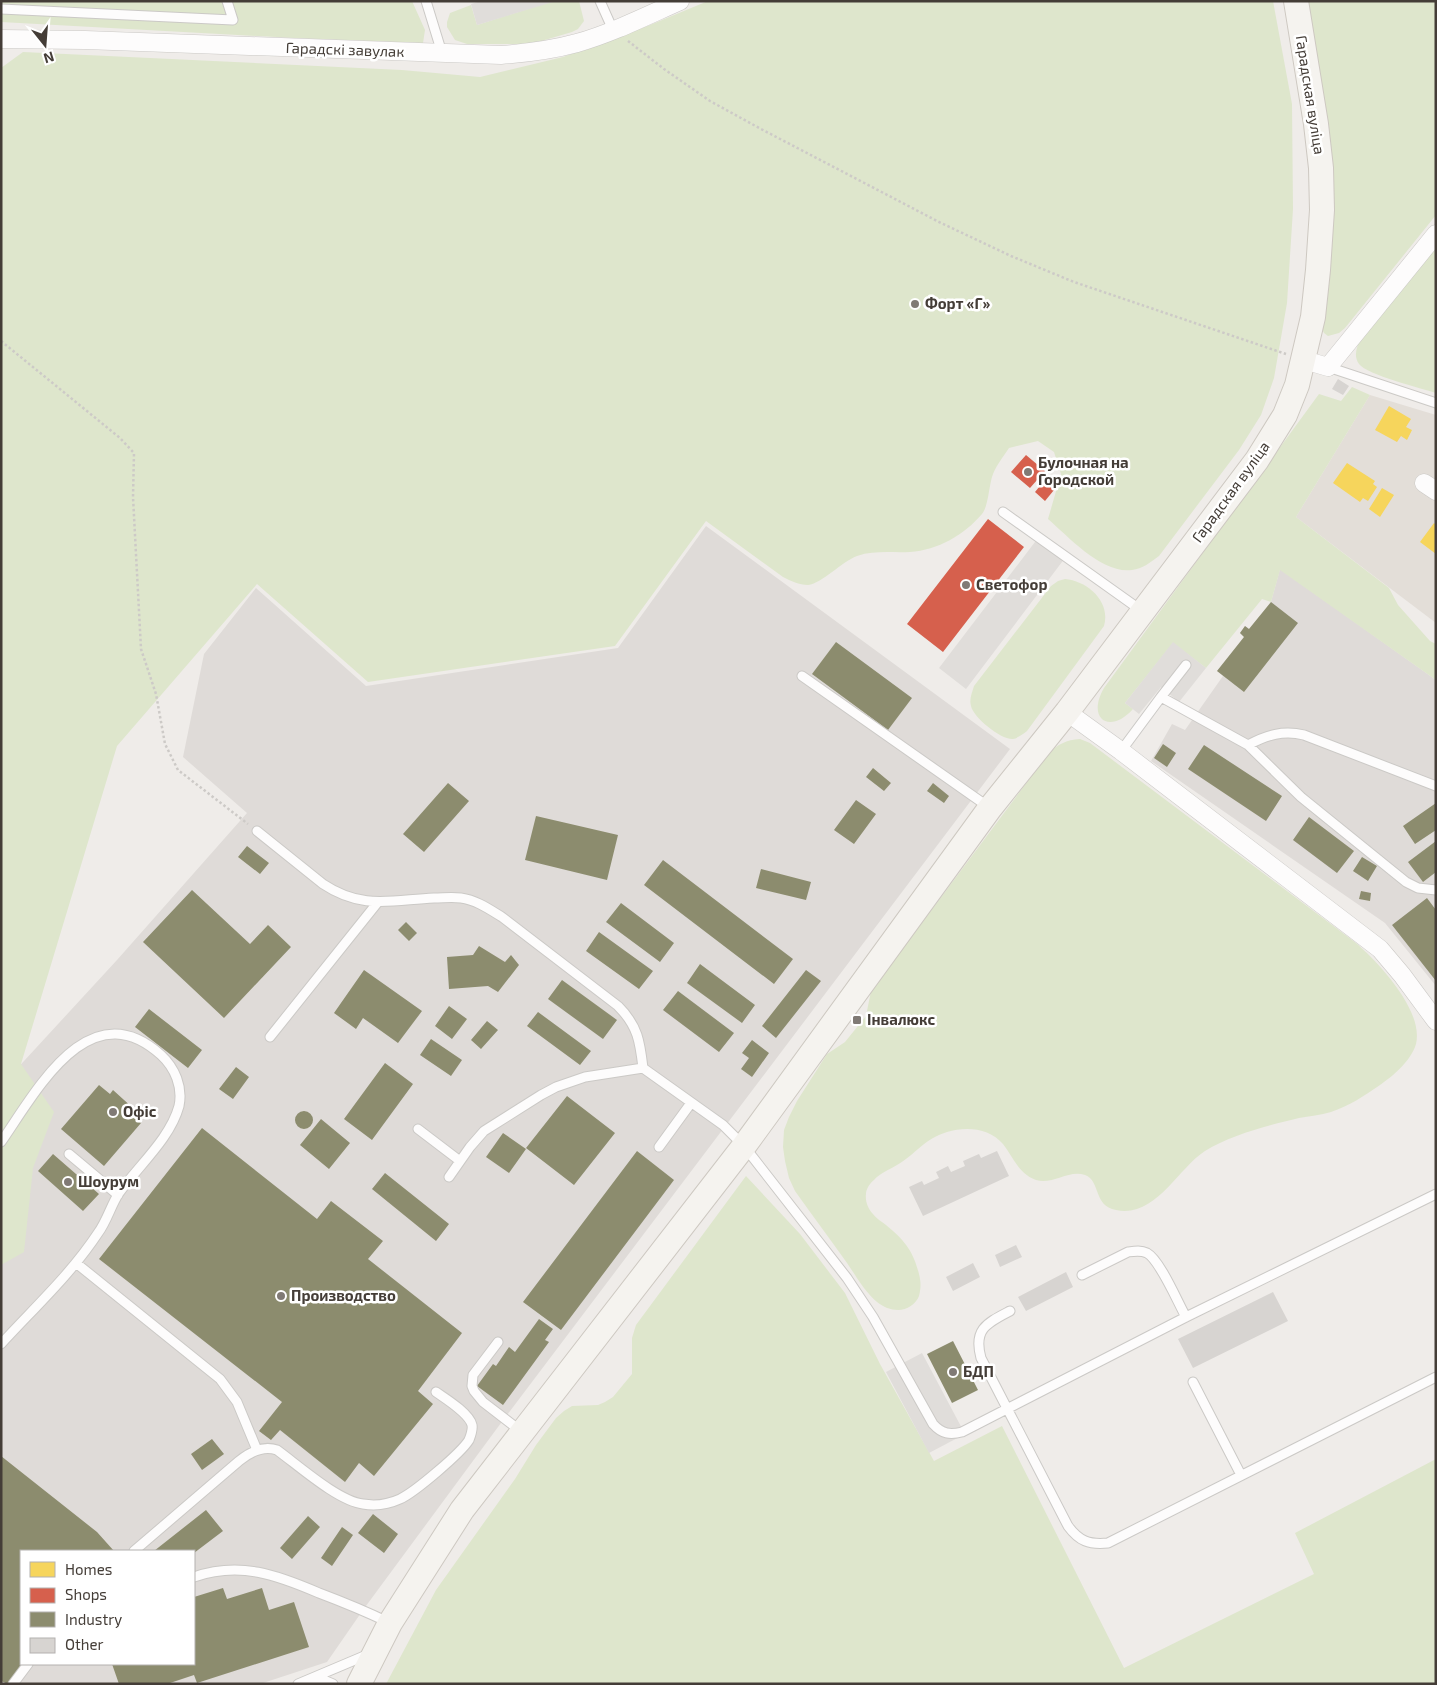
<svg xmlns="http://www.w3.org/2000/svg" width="1437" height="1685" font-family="'Exo 2',sans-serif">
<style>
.residential{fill:#e3ded8}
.industrial{fill:#dfdbd8;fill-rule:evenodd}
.green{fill:#dee6cc}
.parking{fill:#e0ddda}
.homes{fill:#f6d55c}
.shops{fill:#d6604d}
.industry{fill:#8c8c6e}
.building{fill:#d7d4d1}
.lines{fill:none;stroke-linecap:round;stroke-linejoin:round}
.service-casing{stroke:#cbc9c6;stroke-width:11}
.minor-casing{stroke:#cbc9c6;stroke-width:19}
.secondary-casing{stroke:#cdc8c1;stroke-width:26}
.path{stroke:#cdcac7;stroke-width:2.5;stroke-dasharray:2.5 2.5;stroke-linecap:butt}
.service{stroke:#fdfcfc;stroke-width:9}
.minor{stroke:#fdfcfc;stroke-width:18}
.secondary{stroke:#f5f3ef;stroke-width:24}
.poi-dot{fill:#807a75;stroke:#fff;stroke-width:2}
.labels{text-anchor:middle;stroke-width:5;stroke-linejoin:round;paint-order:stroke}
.street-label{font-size:15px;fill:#443d37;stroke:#fff}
.poi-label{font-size:15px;font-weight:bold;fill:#443d37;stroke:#fff;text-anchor:start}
</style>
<rect width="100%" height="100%" fill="#efece9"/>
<path class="residential" d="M 1370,395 L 1436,415 L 1436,623 L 1296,517 Z"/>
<path class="industrial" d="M 706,526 L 1010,749 L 498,1427 L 363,1610 L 327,1662 L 260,1684 L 1,1684 L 1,1086 L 117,960 L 247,813 L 183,757 L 204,654 L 256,588 L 366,686 L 618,648 ZM 21,1551 L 194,1551 L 194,1664 L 21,1664 Z
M 1280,569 L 1436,680 L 1436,986 L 1385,923 L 1151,761 L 1172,724 L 1185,730 L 1223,676 L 1217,671 L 1244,637 L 1240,633 L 1245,626 L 1249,629 L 1271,602 Z"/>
<path class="green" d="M 1,1 L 412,1 L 425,30 L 423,43 L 294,38 L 1,22 Z
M 553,1 L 579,1 L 584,21 L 578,29 L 572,32 L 538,42 L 521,44 L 467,44 L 455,40 L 447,27 L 447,22 L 450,13 L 471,5 L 477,25 Z
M 708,1 L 1273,1 L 1292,104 L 1293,209 L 1287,303 L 1274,378 L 1261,415 L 1239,450 L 1159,556 C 1151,562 1142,569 1132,570 C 1102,574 1070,538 1048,519 L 1061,474 L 1054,452 L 1038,441 L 1009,448 C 1003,457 995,467 992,477 C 989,487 988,507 982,514 C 964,535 938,550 910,552 C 892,553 875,550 857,556 C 841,562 823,583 808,585 C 799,585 791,581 783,577 L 706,521 L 615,646 L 368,682 L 257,584 L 117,746 L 21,1064 L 54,1112 L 33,1168 L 24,1252 L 1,1265 L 1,68 L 23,52 L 402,70 L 480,77 L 563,57 L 650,25 Z
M 1304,1 L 1436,1 L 1436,215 L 1345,328 L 1339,333 L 1328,336 L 1324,333 L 1321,327 Z
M 1436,248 L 1436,393 C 1421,388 1367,375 1359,364 C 1353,356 1357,346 1361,338 Z
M 1352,387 L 1370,395 L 1296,517 L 1389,588 L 1398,605 L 1430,641 L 1436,644 L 1436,680 L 1280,570 L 1271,602 L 1262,599 L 1206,668 L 1173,643 L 1125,703 L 1133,709 C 1110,735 1086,719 1104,688 L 1319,394 L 1341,401 Z
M 1065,579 C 1088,581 1111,602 1104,626 L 1027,731 C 1023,734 1018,738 1013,739 C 1001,740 973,717 971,706 C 969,699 972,693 974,686 L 1051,586 L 1058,581 Z
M 1080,739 L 1090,743 L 1356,943 C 1379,963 1424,1011 1416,1044 C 1411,1061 1393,1076 1380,1085 C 1364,1096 1349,1106 1331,1112 C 1321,1115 1309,1116 1299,1118 C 1269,1125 1231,1135 1205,1151 C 1177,1169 1156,1218 1116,1210 C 1093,1206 1101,1181 1085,1175 C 1069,1169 1053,1185 1036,1180 C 1018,1173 1014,1158 1003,1144 C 990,1128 966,1126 947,1132 C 924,1139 916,1154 897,1165 C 889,1170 880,1173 874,1180 C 870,1183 866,1189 866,1194 C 865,1201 868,1209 873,1214 C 876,1218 882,1222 886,1225 C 904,1240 913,1250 919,1274 C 921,1282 921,1288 919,1296 C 916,1304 907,1310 898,1310 C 891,1310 883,1307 877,1302 C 865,1292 856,1276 847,1263 C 830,1239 812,1215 795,1191 L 789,1178 L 785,1161 L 783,1147 L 784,1130 L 789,1117 L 797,1101 L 827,1054 L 845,1042 L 866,1016 L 871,991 L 1048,754 C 1058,744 1066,740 1080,739 Z
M 746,1176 L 800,1234 L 845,1293 L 880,1364 L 934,1461 L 1002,1426 L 1124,1668 L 1314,1574 L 1295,1533 L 1436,1459 L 1436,1684 L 386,1684 L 436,1590 L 515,1479 L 536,1445 L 556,1418 L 564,1411 L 572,1406 L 598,1405 L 605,1402 L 613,1397 L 632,1374 L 632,1338 L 636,1325 Z"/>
<path class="parking" d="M 481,1 L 553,1 L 553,2 L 477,25 L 471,4 Z
M 1038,538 L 1065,558 L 966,689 L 939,668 Z
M 1173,642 L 1206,668 L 1179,702 L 1161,687 L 1139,714 L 1125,703 Z
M 922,1353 L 965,1434 L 929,1453 L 886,1372 Z"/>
<path class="homes" d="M 1389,406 L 1411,419 L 1406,427 L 1412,430 L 1407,440 L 1401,436 L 1397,442 L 1375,430 Z
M 1347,463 L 1375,481 L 1373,484 L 1377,487 L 1368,501 L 1363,498 L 1360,502 L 1333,483 Z
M 1382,488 L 1394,495 L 1380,517 L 1369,509 Z
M 1434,523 L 1436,525 L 1436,554 L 1420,542 Z"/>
<path class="shops" d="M 1026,455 L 1045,471 L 1030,488 L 1011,472 Z
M 1044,481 L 1054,490 L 1045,501 L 1035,492 Z
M 988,519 L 1024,547 L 943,652 L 907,624 Z"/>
<path class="industry" d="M 1271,602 L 1298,623 L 1244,692 L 1217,671 L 1244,637 L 1240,633 L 1245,626 L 1249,629 Z
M 836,642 L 912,698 L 888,730 L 812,674 Z
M 1163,744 L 1176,753 L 1167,767 L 1154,758 Z
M 1204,745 L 1282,796 L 1266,821 L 1188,769 Z
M 873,768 L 891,783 L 884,791 L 866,777 Z
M 448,783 L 469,801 L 424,852 L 403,834 Z
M 933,783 L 949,796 L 944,803 L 927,791 Z
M 856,800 L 876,814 L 854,844 L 834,830 Z
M 1436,803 L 1436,830 L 1415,844 L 1403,826 Z
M 536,816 L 618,835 L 607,880 L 525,860 Z
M 1309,817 L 1354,851 L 1337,873 L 1293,840 Z
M 1436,841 L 1436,872 L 1423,882 L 1408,862 Z
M 247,846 L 269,863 L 260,874 L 238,857 Z
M 1362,857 L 1377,866 L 1368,881 L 1353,871 Z
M 663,860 L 793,959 L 774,984 L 644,885 Z
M 761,869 L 811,882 L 806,900 L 756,888 Z
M 192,890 L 250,944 L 268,925 L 291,947 L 224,1018 L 143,942 Z
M 1361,891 L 1371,893 L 1370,901 L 1359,899 Z
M 1427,898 L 1436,910 L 1436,981 L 1392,925 Z
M 621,903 L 674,943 L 660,962 L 606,922 Z
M 406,922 L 417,933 L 409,941 L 398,930 Z
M 599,932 L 653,971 L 639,989 L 586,951 Z
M 479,946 L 505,962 L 511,955 L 519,965 L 498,992 L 488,986 L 449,989 L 447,957 L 473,955 Z
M 700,964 L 755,1005 L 742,1023 L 687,983 Z
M 364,970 L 422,1011 L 398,1043 L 363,1018 L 356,1029 L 334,1013 Z
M 806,970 L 821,981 L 776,1038 L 762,1026 Z
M 562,980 L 617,1020 L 603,1039 L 548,999 Z
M 678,991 L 734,1033 L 719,1052 L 663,1010 Z
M 449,1006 L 467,1019 L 452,1039 L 435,1026 Z
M 149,1009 L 202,1050 L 188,1068 L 135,1027 Z
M 538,1012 L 591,1051 L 580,1065 L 527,1026 Z
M 487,1021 L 498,1030 L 481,1049 L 471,1040 Z
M 431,1039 L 462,1060 L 451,1076 L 420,1055 Z
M 752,1040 L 769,1053 L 752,1077 L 741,1069 L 749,1058 L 742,1053 Z
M 385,1063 L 413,1084 L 372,1140 L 344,1119 Z
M 236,1067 L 249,1077 L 233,1099 L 219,1089 Z
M 99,1085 L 110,1094 L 113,1090 L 134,1109 L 130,1114 L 141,1123 L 104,1166 L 61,1129 Z
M 567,1096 L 615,1133 L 574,1185 L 526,1148 Z
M295 1120a9 9 0 1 1 18 0a9 9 0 1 1-18 0Z
M 321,1119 L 350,1143 L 329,1169 L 300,1145 Z
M 202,1128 L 317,1219 L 331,1201 L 383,1241 L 368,1259 L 462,1333 L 418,1391 L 433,1404 L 374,1476 L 359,1463 L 345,1482 L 280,1430 L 271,1440 L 259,1431 L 282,1402 L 99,1259 Z
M 503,1133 L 526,1149 L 509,1173 L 486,1157 Z
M 637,1151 L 674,1180 L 561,1330 L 523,1302 Z
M 53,1154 L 99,1194 L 83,1211 L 38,1171 Z
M 385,1173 L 449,1224 L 436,1241 L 372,1189 Z
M 539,1319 L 553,1329 L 545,1340 L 549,1342 L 503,1405 L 477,1386 L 493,1364 L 496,1366 L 509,1347 L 515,1352 Z
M 953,1341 L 978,1390 L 952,1403 L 927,1354 Z
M 212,1439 L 224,1454 L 202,1470 L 191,1454 Z
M 1,1456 L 97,1532 L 114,1551 L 21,1551 L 21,1664 L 24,1664 L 8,1684 L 1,1681 Z
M 206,1510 L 223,1531 L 194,1553 L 194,1551 L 154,1551 Z
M 373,1514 L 398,1534 L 384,1553 L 358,1533 Z
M 308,1516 L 320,1527 L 292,1559 L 280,1548 Z
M 342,1527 L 353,1535 L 332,1566 L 321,1558 Z
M 223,1588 L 227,1599 L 262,1588 L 269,1610 L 294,1602 L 309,1647 L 197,1683 L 194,1675 L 167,1684 L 119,1684 L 112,1664 L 194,1664 L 194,1597 Z"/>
<path class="building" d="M 1338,379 L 1349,386 L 1343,395 L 1332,389 Z
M 997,1151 L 1009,1176 L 923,1216 L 909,1187 L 922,1181 L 924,1185 L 939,1178 L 936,1172 L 948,1166 L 951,1172 L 965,1166 L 963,1161 L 979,1154 L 981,1158 Z
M 1016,1245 L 1022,1257 L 1000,1267 L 995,1255 Z
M 973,1263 L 980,1277 L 953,1291 L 946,1277 Z
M 1066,1272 L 1073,1287 L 1026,1311 L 1018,1297 Z
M 1273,1292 L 1288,1321 L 1193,1368 L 1178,1339 Z"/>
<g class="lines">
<defs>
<path id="service" d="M 426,1 L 442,53
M 600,1 L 613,30
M 1,9 L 233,20 L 227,1
M 1328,367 L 1436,403
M 1003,512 L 1142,611
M 802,676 L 990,808
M 1161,697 L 1186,665
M 1248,745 C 1267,735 1283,730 1304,735 L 1436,786
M 1121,751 L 1161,697 L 1248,745 L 1301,797 L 1406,882 L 1418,888 L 1436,890
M 257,831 L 323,884 C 362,910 391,900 434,898 C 443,898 452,897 461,898 C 476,900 489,909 502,917 L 618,1006 C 638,1026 640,1042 643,1068 L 723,1125 L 744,1146 L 847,1278 L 873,1317 L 933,1424 C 942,1434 950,1435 962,1432 L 1186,1317 L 1436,1194
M 270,1037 L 378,902
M 418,1129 L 460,1161
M 1,1142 C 36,1092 89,990 161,1055 C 175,1068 183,1087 179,1106 C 170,1139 138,1166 119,1193 C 111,1205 107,1221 98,1233 C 71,1274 34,1308 1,1344
M 659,1147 L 691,1103
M 69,1154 L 118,1195
M 449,1177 L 470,1147 L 484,1131 L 541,1095 L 556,1087 L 585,1077 L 643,1068
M 76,1263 L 220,1379 L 237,1402 L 257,1450
M 1082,1275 L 1128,1252 C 1135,1251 1141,1250 1147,1253 C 1160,1260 1178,1303 1186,1317
M 1010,1311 C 987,1323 973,1329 981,1358 L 1068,1526 C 1079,1541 1089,1545 1108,1543 L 1436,1377
M 498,1342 L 473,1375 L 472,1386 L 474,1391 L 483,1402 L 522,1432
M 1193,1382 L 1241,1475
M 134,1551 L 239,1461 C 250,1452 263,1445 277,1450 C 299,1466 338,1501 363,1504 C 375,1506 389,1504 400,1499 C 415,1492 461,1453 469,1440 C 471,1435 473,1430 472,1425 C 469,1413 446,1399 436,1392
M 194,1577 C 240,1561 277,1575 319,1593 C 343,1602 367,1612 390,1623
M 311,1681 L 326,1681 L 333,1684
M 13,1684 L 28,1664
M 298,1684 L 369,1654"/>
<path id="minor" d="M 1,39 L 85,40 L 501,55 C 527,53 552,50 577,43 C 612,33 646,16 680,1
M 1304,360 L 1328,367 L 1436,234
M 1424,483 L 1436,491
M 1067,712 L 1121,751 L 1380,949 L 1402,975 L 1436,1021"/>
<path id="secondary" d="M 359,1684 L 390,1623 L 462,1510 L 744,1146 L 990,808 L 1067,712 L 1257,460 L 1285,415 L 1297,385 L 1313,317 L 1318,270 L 1322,210 L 1321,168 L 1316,124 L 1296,1"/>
</defs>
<use href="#service" class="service-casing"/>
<use href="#minor" class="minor-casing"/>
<use href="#secondary" class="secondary-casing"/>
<path class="path" d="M 628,41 L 664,69 L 710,101 L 761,129 L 939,222 L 1011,256 L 1074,282 L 1286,354
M 1,341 L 120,438 L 134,453 L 133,497 L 141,649 L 156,694 L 165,744 L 178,770 L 248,824"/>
<use href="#service" class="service"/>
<use href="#minor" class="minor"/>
<use href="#secondary" class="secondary"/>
</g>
<g class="poi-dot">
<circle cx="915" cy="304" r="5"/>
<circle cx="1028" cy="472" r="5"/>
<circle cx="966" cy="585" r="5"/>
<rect x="852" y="1015" width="10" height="10" rx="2.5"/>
<circle cx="113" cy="1112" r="5"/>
<circle cx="68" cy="1182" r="5"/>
<circle cx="281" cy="1296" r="5"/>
<circle cx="953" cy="1372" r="5"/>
</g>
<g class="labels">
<g class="street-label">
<text transform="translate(345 50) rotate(2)" y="5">Гарадскі завулак</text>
<text transform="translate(1310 95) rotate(81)" y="5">Гарадская вуліца</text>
<text transform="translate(1231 492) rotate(-54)" y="5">Гарадская вуліца</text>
</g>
<g class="poi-label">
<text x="925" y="309">Форт «Г»</text>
<text x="1038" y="468">Булочная на<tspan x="1038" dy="17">Городской</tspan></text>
<text x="976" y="590">Светофор</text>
<text x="867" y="1025">Інвалюкс</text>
<text x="123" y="1117">Офіс</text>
<text x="78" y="1187">Шоурум</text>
<text x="291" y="1301">Производство</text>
<text x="963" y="1377">БДП</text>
</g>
</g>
<rect width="1437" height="1685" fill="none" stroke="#443d37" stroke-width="5"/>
<rect x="20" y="1550" width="175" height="115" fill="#ffffff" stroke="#b4b1af"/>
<rect x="30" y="1562" width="25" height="15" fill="#f6d55c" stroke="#b4b1af"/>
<text x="65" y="1575" font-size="15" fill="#443d37">Homes</text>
<rect x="30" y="1588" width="25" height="15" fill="#d6604d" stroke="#b4b1af"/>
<text x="65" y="1600" font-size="15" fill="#443d37">Shops</text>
<rect x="30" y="1612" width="25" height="15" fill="#8c8c6e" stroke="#b4b1af"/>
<text x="65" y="1625" font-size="15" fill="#443d37">Industry</text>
<rect x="30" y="1638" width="25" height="15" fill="#d7d4d1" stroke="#b4b1af"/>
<text x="65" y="1650" font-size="15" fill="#443d37">Other</text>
<g transform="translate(45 45) rotate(163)" stroke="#ffffff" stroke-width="4" paint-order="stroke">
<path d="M0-4L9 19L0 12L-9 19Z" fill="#443d37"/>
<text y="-8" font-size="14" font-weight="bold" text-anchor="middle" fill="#443d37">N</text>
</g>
</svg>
